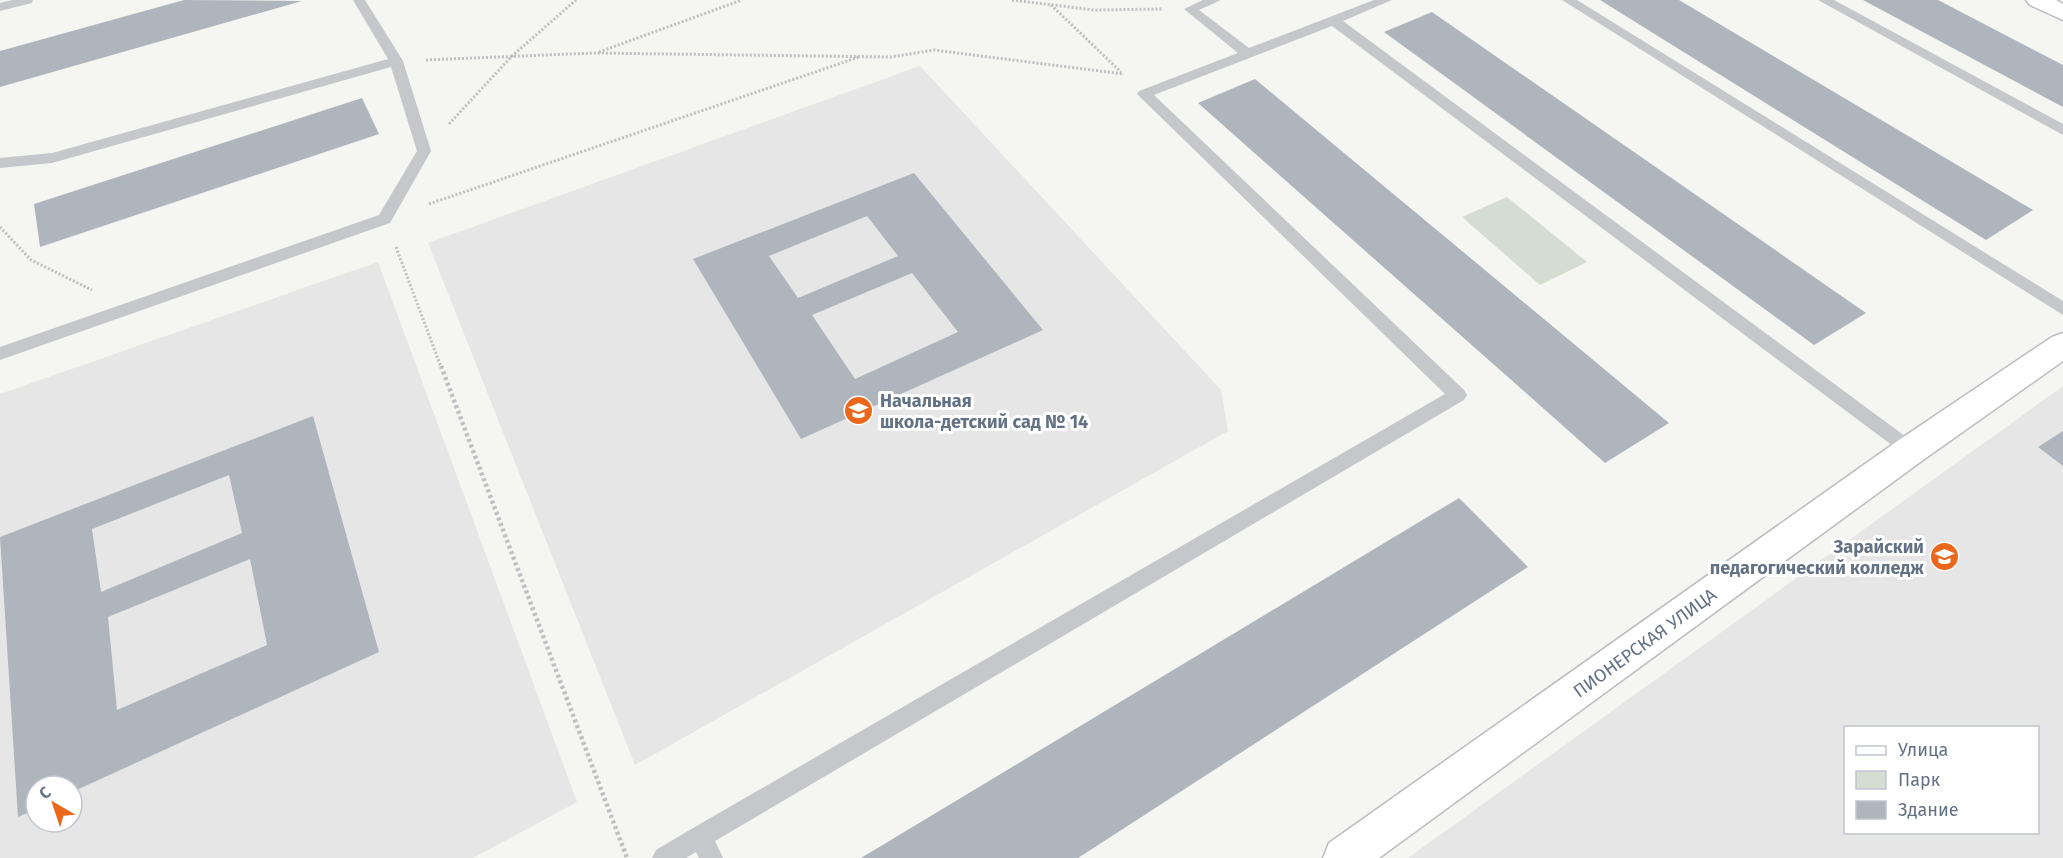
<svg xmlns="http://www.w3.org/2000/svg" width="2063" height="858" font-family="'Fira Sans',sans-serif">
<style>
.built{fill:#e5e6e5;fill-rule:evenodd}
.green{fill:#d5ddd2}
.building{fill:#afb5bc;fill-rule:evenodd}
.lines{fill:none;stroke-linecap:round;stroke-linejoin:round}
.secondary-casing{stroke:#b9bcc1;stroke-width:3}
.path-far1{stroke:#bebfc2;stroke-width:3;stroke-dasharray:2 2;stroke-linecap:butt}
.path{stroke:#bebfc2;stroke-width:4.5;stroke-dasharray:3 3;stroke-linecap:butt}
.service{fill:#c5c7cb;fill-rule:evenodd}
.secondary{fill:#fff;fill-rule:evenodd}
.labels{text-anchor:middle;stroke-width:6;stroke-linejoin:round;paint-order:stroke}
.poi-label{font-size:18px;font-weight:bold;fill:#637184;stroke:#fff;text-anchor:start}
.street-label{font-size:18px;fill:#637184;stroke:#fff}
</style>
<rect width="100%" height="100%" fill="#f5f5f1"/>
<path class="built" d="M 920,66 L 1221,390 L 1228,431 L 635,765 L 428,243 Z
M 378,262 L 577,802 L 473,858 L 0,858 L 0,394 ZM 36,786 L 72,786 L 72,822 L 36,822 Z
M 2063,386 L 2063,858 L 1408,858 ZM 1846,728 L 2038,728 L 2038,832 L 1846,832 Z"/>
<path class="green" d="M 1507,197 L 1587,262 L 1540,285 L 1462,217 Z"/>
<path class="building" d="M 184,0 L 302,1 L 0,87 L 0,51 Z
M 1600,0 L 1679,0 L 2033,210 L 1986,240 Z
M 1863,0 L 1938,0 L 2063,65 L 2063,107 Z
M 1432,12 L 1866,313 L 1814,345 L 1384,32 Z
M 1255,79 L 1669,423 L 1605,463 L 1198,103 Z
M 362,98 L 379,134 L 40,247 L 34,204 Z
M 914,173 L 1043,330 L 801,439 L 693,259 ZM 867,216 L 898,256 L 798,298 L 769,256 ZM 912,273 L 958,332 L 855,379 L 812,315 Z
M 313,416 L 379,652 L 72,792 L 72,786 L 36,786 L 36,809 L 18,817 L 0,537 ZM 229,475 L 242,533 L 101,592 L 92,529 ZM 250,559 L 267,645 L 117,710 L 108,617 Z
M 2063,431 L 2063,466 L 2038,447 Z
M 1459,498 L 1528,567 L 1078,858 L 861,858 Z"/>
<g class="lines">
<defs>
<path id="secondary" d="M 2026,0 L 2056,0 L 2063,4 L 2063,20 L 2030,5 Z
M 2063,333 L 2063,361 L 1923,460 L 1379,858 L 1323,858 L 1329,843 L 1899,440 L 2052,337 Z"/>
</defs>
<use href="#secondary" class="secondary-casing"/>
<path class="path-far1" d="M 1012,0 L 1094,10 L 1163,9
M 1051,5 L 1121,72
M 599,52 L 742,0
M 426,60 L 595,53 L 891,57 L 934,50 L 1124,74
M 449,124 L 512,56 L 576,0
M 429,204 L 859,57
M 0,227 L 31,260 L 92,290
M 396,247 L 441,367"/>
<path class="path" d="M 441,366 L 627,858"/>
<path class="service" d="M 12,0 L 33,0 L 32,3 L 0,11 L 0,3 Z
M 353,0 L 365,0 L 403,61 L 431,151 L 390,223 L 0,360 L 0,347 L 379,215 L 417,151 L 391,67 L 52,163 L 0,168 L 0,158 L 52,153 L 388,59 Z
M 1203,0 L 1221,0 L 1199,10 L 1249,48 L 1374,0 L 1392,0 L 1343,21 L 1917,445 L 1920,450 L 1917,455 L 1911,457 L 1905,455 L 1332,26 L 1154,95 L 1464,390 L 1467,395 L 1464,400 L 715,841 L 723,858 L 699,858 L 696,852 L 686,858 L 652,858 L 656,850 L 693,828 L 1445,394 L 1137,94 L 1139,91 L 1238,53 L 1184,9 Z
M 1562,0 L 1577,0 L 2063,301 L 2063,315 Z
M 1818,0 L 1834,0 L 2063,124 L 2063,135 Z"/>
<use href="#secondary" class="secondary"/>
</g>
<defs>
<symbol id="school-disc" viewBox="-11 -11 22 22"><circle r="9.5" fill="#eb671c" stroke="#fff"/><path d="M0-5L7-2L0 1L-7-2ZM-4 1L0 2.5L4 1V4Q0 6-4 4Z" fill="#fff"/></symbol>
<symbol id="university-disc" viewBox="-11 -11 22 22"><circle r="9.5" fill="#eb671c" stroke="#fff"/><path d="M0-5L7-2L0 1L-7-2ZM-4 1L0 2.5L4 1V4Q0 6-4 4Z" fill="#fff"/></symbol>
</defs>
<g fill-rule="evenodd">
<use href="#school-disc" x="842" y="394" width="33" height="33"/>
<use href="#university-disc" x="1928" y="540" width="33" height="33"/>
</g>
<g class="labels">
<g class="poi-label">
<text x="880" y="407">Начальная<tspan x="880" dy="21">школа-детский сад № 14</tspan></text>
<text x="1924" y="553" text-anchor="end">Зарайский<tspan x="1924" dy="21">педагогический колледж</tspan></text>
</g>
<g class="street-label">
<text transform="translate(1645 643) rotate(-36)" y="6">ПИОНЕРСКАЯ УЛИЦА</text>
</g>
</g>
<rect x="1844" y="726" width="195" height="108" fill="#ffffff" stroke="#c1c6ce" stroke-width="1.5"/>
<rect x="1856" y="746" width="30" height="9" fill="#ffffff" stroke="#c1c6ce" stroke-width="1.5"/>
<text x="1898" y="756" font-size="18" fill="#637184">Улица</text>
<rect x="1856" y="771" width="30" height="18" fill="#d5ddd2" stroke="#c1c6ce" stroke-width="1.5"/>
<text x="1898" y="786" font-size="18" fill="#637184">Парк</text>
<rect x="1856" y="801" width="30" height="18" fill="#afb5bc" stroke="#c1c6ce" stroke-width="1.5"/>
<text x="1898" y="816" font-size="18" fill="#637184">Здание</text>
<g transform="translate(54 804) rotate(321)"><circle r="28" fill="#ffffff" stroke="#c1c6ce" stroke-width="1.5"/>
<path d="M0-4.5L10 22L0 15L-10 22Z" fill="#eb671c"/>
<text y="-9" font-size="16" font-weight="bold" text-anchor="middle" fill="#637184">С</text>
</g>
</svg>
